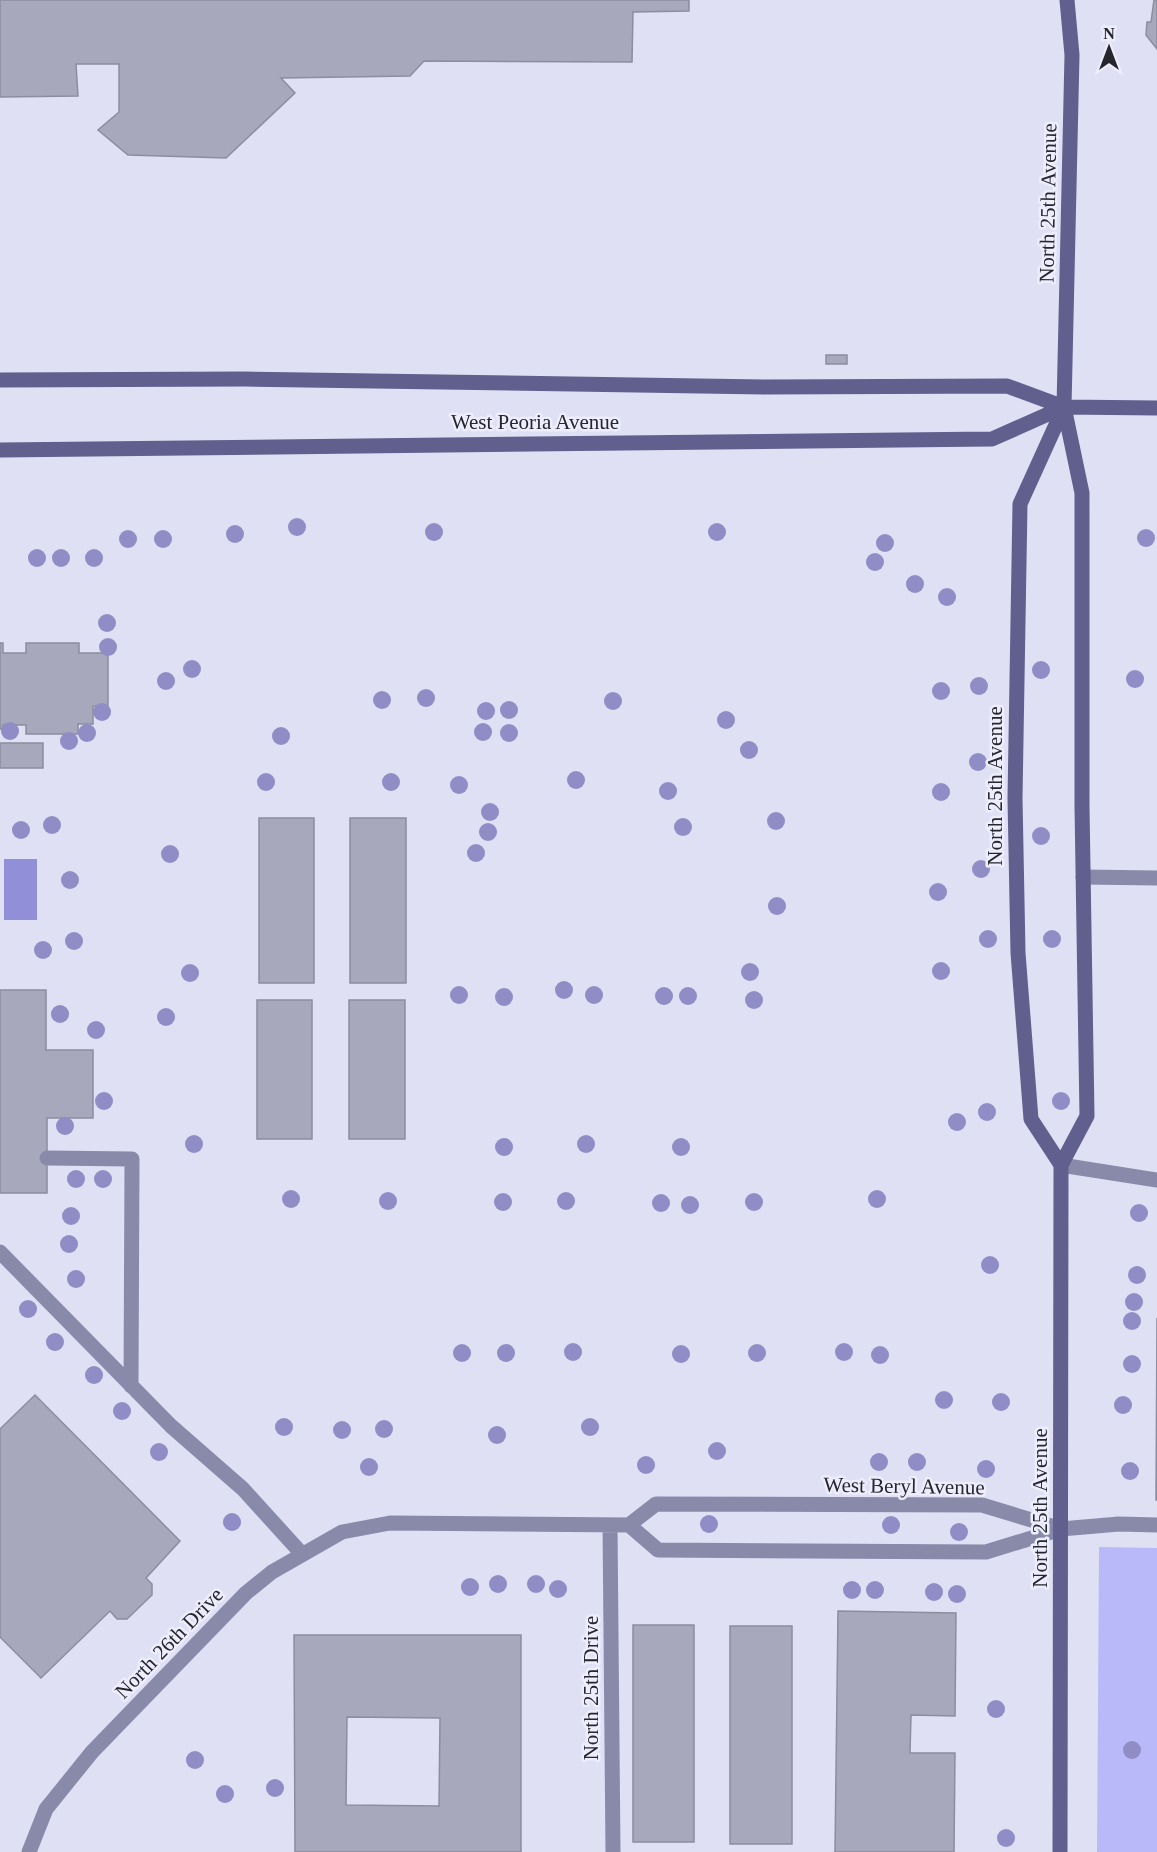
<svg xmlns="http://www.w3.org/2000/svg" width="1157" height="1852" font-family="Georgia,serif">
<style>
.green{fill:#b9b9fa}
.water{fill:#908fd7}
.building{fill:#a7a8bb;stroke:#8c8d9f;stroke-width:1.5;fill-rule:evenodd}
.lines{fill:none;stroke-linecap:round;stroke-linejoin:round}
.lane{stroke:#898aaa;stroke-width:15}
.street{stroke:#898aaa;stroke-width:15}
.secondary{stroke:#605f8d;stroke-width:15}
.tree{fill:#908cc5}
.labels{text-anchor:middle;stroke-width:5;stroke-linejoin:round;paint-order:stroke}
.street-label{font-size:21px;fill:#26262d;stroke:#ededfe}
</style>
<rect width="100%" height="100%" fill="#dfe0f4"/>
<path class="green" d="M 1099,1547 L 1157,1548 L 1157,1852 L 1097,1852 Z"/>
<path class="water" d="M 4,859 L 37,859 L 37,920 L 4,920 Z"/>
<path class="building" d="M 0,0 L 689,0 L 689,11 L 633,12 L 632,62 L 424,61 L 410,76 L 281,78 L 295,93 L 226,158 L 128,155 L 98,130 L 119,112 L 119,64 L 76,64 L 78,96 L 0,97 Z
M 1154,0 L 1157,0 L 1157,49 L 1146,35 L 1147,22 L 1151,22 Z
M 826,355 L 847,355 L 847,364 L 826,364 Z
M 0,643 L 3,643 L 3,653 L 26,653 L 26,643 L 79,643 L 79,653 L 108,653 L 108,706 L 93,706 L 93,724 L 78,724 L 78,734 L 26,734 L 26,725 L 3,725 L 3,729 L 0,729 Z
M 0,743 L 43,743 L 43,768 L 0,768 Z
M 259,818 L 314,818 L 314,983 L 259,983 Z
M 350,818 L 406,818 L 406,983 L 350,983 Z
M 0,990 L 46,990 L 46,1050 L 93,1050 L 93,1118 L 47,1118 L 47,1193 L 0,1193 Z
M 257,1000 L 312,1000 L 312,1139 L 257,1139 Z
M 349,1000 L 405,1000 L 405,1139 L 349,1139 Z
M 1157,1318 L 1157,1500 L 1156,1500 Z
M 35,1395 L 180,1541 L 146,1578 L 152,1584 L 152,1595 L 127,1619 L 117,1619 L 110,1611 L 41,1678 L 0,1637 L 0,1429 Z
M 838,1611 L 956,1613 L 955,1716 L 911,1715 L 910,1753 L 955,1753 L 954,1852 L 835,1852 Z
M 633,1625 L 694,1625 L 694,1842 L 633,1842 Z
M 730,1626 L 792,1626 L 792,1844 L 730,1844 Z
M 294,1635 L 521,1635 L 521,1852 L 295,1852 ZM 347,1717 L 440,1718 L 439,1806 L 346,1805 Z"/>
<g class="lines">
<path class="lane" d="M 1083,877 L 1157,878
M 47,1158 L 132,1159 L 131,1386
M 1061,1165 L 1157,1180
M 0,1252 L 171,1426 L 243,1489 L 302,1554
M 1061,1529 L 1119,1524 L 1157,1525"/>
<path class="street" d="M 610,1525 L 613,1852
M 629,1525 L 658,1550 L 986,1552 L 1061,1529
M 29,1852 L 46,1809 L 92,1752 L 246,1593 L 272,1572 L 342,1532 L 390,1523 L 629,1525 L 656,1504 L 982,1505 L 1061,1529"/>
<path class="secondary" d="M 0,380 L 245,379 L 765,387 L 1007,386 L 1064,407 L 1157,408
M 0,450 L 992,439 L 1064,407
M 1061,1165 L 1031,1119 L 1018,953 L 1015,798 L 1020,504 L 1064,407
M 1060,1852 L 1061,1165 L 1087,1116 L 1082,806 L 1082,493 L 1064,407 L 1072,55 L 1067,0"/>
</g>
<g class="tree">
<circle cx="297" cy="527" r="9"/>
<circle cx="434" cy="532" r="9"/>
<circle cx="717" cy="532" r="9"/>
<circle cx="235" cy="534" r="9"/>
<circle cx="1146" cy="538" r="9"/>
<circle cx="128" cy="539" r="9"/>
<circle cx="163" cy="539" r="9"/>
<circle cx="885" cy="543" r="9"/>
<circle cx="37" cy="558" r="9"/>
<circle cx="61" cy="558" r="9"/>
<circle cx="94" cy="558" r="9"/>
<circle cx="875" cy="562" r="9"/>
<circle cx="915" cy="584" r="9"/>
<circle cx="947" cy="597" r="9"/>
<circle cx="107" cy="623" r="9"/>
<circle cx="108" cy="647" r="9"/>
<circle cx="192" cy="669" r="9"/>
<circle cx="1041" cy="670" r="9"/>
<circle cx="1135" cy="679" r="9"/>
<circle cx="166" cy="681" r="9"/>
<circle cx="979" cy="686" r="9"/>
<circle cx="941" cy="691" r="9"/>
<circle cx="426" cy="698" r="9"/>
<circle cx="382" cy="700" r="9"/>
<circle cx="613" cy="701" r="9"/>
<circle cx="509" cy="710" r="9"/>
<circle cx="486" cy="711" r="9"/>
<circle cx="102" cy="712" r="9"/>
<circle cx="726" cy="720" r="9"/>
<circle cx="10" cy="731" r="9"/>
<circle cx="483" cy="732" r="9"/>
<circle cx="87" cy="733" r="9"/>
<circle cx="509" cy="733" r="9"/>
<circle cx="281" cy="736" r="9"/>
<circle cx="69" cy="741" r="9"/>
<circle cx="749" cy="750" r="9"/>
<circle cx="978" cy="762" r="9"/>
<circle cx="576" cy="780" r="9"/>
<circle cx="266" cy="782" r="9"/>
<circle cx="391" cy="782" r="9"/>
<circle cx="459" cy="785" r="9"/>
<circle cx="668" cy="791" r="9"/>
<circle cx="941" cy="792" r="9"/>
<circle cx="490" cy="812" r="9"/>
<circle cx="776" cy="821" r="9"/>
<circle cx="52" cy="825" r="9"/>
<circle cx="683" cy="827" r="9"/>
<circle cx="21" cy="830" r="9"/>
<circle cx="488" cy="832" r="9"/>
<circle cx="1041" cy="836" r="9"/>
<circle cx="476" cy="853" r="9"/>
<circle cx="170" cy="854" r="9"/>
<circle cx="981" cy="869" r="9"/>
<circle cx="70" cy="880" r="9"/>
<circle cx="938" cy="892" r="9"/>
<circle cx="777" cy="906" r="9"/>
<circle cx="988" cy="939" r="9"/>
<circle cx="1052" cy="939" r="9"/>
<circle cx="74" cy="941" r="9"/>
<circle cx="43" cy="950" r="9"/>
<circle cx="941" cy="971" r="9"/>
<circle cx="750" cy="972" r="9"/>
<circle cx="190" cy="973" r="9"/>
<circle cx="564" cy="990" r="9"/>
<circle cx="459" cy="995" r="9"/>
<circle cx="594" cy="995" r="9"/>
<circle cx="664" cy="996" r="9"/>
<circle cx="688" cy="996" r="9"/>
<circle cx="504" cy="997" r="9"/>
<circle cx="754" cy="1000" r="9"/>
<circle cx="60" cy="1014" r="9"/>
<circle cx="166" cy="1017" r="9"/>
<circle cx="96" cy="1030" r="9"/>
<circle cx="104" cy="1101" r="9"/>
<circle cx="1061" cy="1101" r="9"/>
<circle cx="987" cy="1112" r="9"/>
<circle cx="957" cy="1122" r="9"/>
<circle cx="65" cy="1126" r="9"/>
<circle cx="194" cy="1144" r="9"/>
<circle cx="586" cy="1144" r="9"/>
<circle cx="504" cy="1147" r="9"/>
<circle cx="681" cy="1147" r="9"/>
<circle cx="76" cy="1179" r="9"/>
<circle cx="103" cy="1179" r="9"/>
<circle cx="291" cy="1199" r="9"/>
<circle cx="877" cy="1199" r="9"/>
<circle cx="388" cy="1201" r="9"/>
<circle cx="566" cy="1201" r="9"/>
<circle cx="503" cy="1202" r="9"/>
<circle cx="754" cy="1202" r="9"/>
<circle cx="661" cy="1203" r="9"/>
<circle cx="690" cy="1205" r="9"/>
<circle cx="1139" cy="1213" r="9"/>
<circle cx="71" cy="1216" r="9"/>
<circle cx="69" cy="1244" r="9"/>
<circle cx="990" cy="1265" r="9"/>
<circle cx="1137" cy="1275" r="9"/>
<circle cx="76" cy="1279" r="9"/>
<circle cx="1134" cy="1302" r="9"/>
<circle cx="28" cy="1309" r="9"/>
<circle cx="1132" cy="1321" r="9"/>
<circle cx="55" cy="1342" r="9"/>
<circle cx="573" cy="1352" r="9"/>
<circle cx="844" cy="1352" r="9"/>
<circle cx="462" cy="1353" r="9"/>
<circle cx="506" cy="1353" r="9"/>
<circle cx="757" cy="1353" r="9"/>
<circle cx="681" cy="1354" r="9"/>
<circle cx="880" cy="1355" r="9"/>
<circle cx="1132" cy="1364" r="9"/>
<circle cx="94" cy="1375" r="9"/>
<circle cx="944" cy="1400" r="9"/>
<circle cx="1001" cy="1402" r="9"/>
<circle cx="1123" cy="1405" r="9"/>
<circle cx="122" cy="1411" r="9"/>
<circle cx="284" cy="1427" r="9"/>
<circle cx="590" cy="1427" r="9"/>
<circle cx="384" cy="1429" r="9"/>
<circle cx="342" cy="1430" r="9"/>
<circle cx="497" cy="1435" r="9"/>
<circle cx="717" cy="1451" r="9"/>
<circle cx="159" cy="1452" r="9"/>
<circle cx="879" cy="1462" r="9"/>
<circle cx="917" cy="1462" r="9"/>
<circle cx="646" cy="1465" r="9"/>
<circle cx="369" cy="1467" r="9"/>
<circle cx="986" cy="1469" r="9"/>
<circle cx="1130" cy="1471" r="9"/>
<circle cx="232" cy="1522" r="9"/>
<circle cx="709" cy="1524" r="9"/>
<circle cx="891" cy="1525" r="9"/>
<circle cx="959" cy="1532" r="9"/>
<circle cx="498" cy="1584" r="9"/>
<circle cx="536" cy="1584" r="9"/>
<circle cx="470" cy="1587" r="9"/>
<circle cx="558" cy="1589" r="9"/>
<circle cx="852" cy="1590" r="9"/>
<circle cx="875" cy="1590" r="9"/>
<circle cx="934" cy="1592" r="9"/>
<circle cx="957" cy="1594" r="9"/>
<circle cx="996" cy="1709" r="9"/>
<circle cx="1132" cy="1750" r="9"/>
<circle cx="195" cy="1760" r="9"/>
<circle cx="275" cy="1788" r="9"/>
<circle cx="225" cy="1794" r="9"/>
<circle cx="1006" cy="1838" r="9"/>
</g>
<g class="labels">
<g class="street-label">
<text transform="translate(1048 203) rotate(-89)" y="7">North 25th Avenue</text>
<text x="535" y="429">West Peoria Avenue</text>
<text transform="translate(995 786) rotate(-90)" y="7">North 25th Avenue</text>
<text transform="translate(904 1486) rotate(1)" y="7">West Beryl Avenue</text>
<text transform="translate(1040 1508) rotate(-90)" y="7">North 25th Avenue</text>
<text transform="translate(169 1643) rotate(-46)" y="7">North 26th Drive</text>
<text transform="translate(591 1688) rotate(-90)" y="7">North 25th Drive</text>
</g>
</g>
<g transform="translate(1109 48)" stroke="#ededfe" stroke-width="4.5" paint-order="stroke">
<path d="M0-4.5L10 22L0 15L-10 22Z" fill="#26262d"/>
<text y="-9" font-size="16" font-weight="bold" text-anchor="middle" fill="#26262d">N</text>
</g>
</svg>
